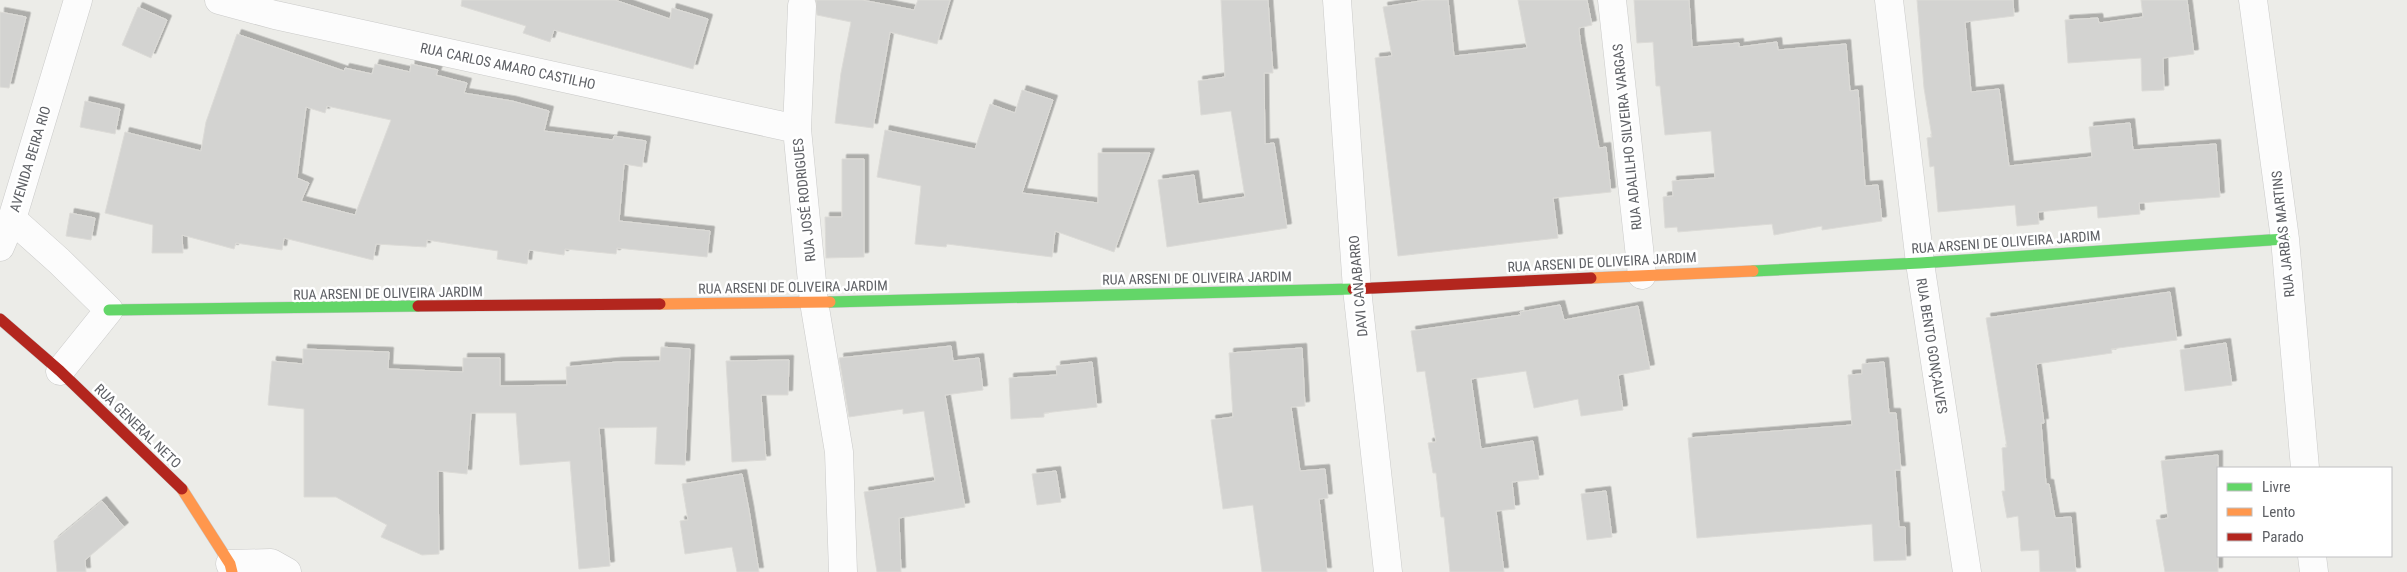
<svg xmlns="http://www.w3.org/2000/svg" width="2407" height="572" font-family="'Roboto Condensed',sans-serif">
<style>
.building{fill:#d3d3d1;stroke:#dcdbd7;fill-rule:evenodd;filter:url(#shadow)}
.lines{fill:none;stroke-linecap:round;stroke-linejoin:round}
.street-casing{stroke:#cacac9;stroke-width:29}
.fast-casing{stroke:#c8c8c9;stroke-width:12}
.slow-casing{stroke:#c8c8c9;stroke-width:12}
.jam-casing{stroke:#c8c8c9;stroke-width:12}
.street{stroke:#fcfcfc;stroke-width:28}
.fast{stroke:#63d668;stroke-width:11}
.slow{stroke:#ff974d;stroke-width:11}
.jam{stroke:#b3261e;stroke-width:11}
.labels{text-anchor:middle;stroke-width:5;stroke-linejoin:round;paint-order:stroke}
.street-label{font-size:14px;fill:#5e6065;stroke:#fff}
</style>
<defs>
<filter id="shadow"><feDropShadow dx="4.5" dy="-4.5" stdDeviation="0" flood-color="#0004"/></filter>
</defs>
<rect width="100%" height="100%" fill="#ecece8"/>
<path class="building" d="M 462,0 L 615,0 L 670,19 L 672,8 L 708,19 L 693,69 L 554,30 L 550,42 L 523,33 L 526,26 L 461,6 Z
M 816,0 L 862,0 L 914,10 L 918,0 L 950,0 L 937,44 L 890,32 L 873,128 L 835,123 L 841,73 L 851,22 L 817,15 Z
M 1221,0 L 1268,0 L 1273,73 L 1264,73 L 1265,144 L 1274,143 L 1287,228 L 1167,247 L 1158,180 L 1194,175 L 1198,204 L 1245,197 L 1231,111 L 1201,115 L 1198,81 L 1225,77 Z
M 1426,0 L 1448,0 L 1454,56 L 1527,48 L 1518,0 L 1587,0 L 1592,25 L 1579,28 L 1580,41 L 1599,148 L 1606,147 L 1611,192 L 1553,198 L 1558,238 L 1398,256 L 1375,58 L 1392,56 L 1383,7 Z
M 1634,0 L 1689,0 L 1692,47 L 1739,43 L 1739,47 L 1777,42 L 1778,50 L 1846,44 L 1850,91 L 1858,90 L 1865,186 L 1878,185 L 1882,221 L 1822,230 L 1822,226 L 1774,235 L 1772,224 L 1678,232 L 1677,227 L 1665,228 L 1663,197 L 1673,196 L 1672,181 L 1715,178 L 1711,131 L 1665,135 L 1660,86 L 1656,86 L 1653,42 L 1637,43 Z
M 1917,0 L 2013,0 L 2014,16 L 1965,22 L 1971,92 L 1999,89 L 2009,166 L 2092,157 L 2089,127 L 2130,123 L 2133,150 L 2216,144 L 2220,197 L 2139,203 L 2140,214 L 2098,218 L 2097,206 L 2038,212 L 2039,224 L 2017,226 L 2015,205 L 1938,212 L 1934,166 L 1930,167 L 1927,138 L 1932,137 L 1924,88 Z
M 2141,0 L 2187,0 L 2194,54 L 2163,58 L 2164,90 L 2142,91 L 2141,58 L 2068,63 L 2065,20 L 2098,18 L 2099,23 L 2143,17 Z
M 138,7 L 167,20 L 151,58 L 122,45 Z
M 0,12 L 26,17 L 9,88 L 0,87 Z
M 237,34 L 344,71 L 345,68 L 372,74 L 375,64 L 410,72 L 411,64 L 438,70 L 436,75 L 467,83 L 464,93 L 512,101 L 549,111 L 544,131 L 613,140 L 614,136 L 646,141 L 642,167 L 624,164 L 619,221 L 710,231 L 707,257 L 617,248 L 616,254 L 565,249 L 564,255 L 529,250 L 527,264 L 497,259 L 498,251 L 427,240 L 426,247 L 376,244 L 373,260 L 284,238 L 282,250 L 236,243 L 234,249 L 182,235 L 183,253 L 152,253 L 153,225 L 105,213 L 125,132 L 201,151 L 206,122 ZM 327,106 L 391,120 L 355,215 L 301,201 L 309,183 L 297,178 L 306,107 L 325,113 Z
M 1022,90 L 1053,100 L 1022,193 L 1098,203 L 1098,153 L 1150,153 L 1114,252 L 1055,231 L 1052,257 L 947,244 L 946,247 L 915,244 L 921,186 L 877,177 L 885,130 L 975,149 L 990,104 L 1015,113 Z
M 85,101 L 120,109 L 115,134 L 80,127 Z
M 842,159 L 864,159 L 864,257 L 826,258 L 825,217 L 842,217 Z
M 70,213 L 95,218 L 91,240 L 66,236 Z
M 2170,292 L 2177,340 L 2111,349 L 2112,353 L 2036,364 L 2044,423 L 2041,423 L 2046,484 L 2049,484 L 2055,518 L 2071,517 L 2076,572 L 2040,572 L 2039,550 L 2021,551 L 2018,516 L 2007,518 L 2002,491 L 2005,491 L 2002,448 L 2007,447 L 1986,318 Z
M 1560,305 L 1564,320 L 1638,306 L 1650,369 L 1618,375 L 1623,410 L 1581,416 L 1578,399 L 1534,408 L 1526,371 L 1471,379 L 1481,449 L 1533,441 L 1539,479 L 1512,482 L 1515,509 L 1496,511 L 1504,572 L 1450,572 L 1444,517 L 1441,517 L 1436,473 L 1433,473 L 1428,443 L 1436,442 L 1425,371 L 1417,372 L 1411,331 L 1521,315 L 1520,312 Z
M 2226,343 L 2232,385 L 2185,391 L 2180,350 Z
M 951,346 L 953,361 L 979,358 L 983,390 L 945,395 L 965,507 L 899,518 L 901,572 L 877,572 L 864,492 L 935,481 L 924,411 L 903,414 L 903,409 L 849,417 L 839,358 Z
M 661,347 L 690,349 L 685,465 L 655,464 L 657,427 L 599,428 L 610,566 L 579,569 L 570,461 L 520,465 L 516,413 L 471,413 L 467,474 L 438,471 L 439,554 L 422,555 L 381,537 L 387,525 L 336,497 L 304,497 L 304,409 L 268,405 L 272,361 L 303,364 L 303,349 L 389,352 L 388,369 L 463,372 L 463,358 L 500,358 L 500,386 L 567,385 L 566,367 L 617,362 L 660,361 Z
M 1302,348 L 1305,406 L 1291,407 L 1300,471 L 1325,469 L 1328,498 L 1319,499 L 1327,572 L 1262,572 L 1253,505 L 1223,509 L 1211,420 L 1233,417 L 1229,353 Z
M 789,360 L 788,395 L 761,395 L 766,460 L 732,462 L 726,361 Z
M 1092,362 L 1097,407 L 1044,413 L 1044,417 L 1011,419 L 1009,378 L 1057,375 L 1056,366 Z
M 1884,362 L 1889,413 L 1896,413 L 1901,470 L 1895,470 L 1899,527 L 1905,527 L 1906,560 L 1874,561 L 1872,524 L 1697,538 L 1688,438 L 1852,425 L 1848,375 L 1862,374 L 1862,364 Z
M 2218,455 L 2218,572 L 2165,572 L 2156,520 L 2168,518 L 2161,461 Z
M 1056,471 L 1061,502 L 1037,505 L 1032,474 Z
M 742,474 L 749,510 L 759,572 L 737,572 L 732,547 L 685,554 L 680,521 L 688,520 L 682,484 Z
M 1606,491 L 1612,537 L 1587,540 L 1581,494 Z
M 102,501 L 124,527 L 85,560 L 86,572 L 57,572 L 54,541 Z"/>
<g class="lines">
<defs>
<path id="street" d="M 219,0 L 275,15 L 797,129
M 1337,0 L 1357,289 L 1388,572
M 1612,0 L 1642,275
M 1889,0 L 1920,263 L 1967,572
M 2253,0 L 2285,239 L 2305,468
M 802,6 L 797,129 L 814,302 L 839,452 L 843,572
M 0,247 L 12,219
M 60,371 L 109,310 L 59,261 L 12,219 L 78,0
M 2312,556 L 2314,572
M 230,564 L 271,563 L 287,572"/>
<path id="fast" d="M 1753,271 L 1920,263 L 2285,239
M 830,302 L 1353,289
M 109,310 L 418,306"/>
<path id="slow" d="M 1591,278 L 1753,271
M 660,304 L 830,302
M 182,489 L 230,564 L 232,572"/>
<path id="jam" d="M 1353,289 L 1591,278
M 418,306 L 660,304
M 0,319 L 60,371 L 182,489"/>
</defs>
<use href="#street" class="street-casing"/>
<use href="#fast" class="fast-casing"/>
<use href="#slow" class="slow-casing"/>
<use href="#jam" class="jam-casing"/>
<use href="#street" class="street"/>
<use href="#fast" class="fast"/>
<use href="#slow" class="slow"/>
<use href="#jam" class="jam"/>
</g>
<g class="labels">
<g class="street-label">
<text transform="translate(508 66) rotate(12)" y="5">RUA CARLOS AMARO CASTILHO</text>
<text transform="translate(1627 137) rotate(-96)" y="5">RUA ADALILHO SILVEIRA VARGAS</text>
<text transform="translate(30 159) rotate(-73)" y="5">AVENIDA BEIRA RIO</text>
<text transform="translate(804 200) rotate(-96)" y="5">RUA JOSÉ RODRIGUES</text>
<text transform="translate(2283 234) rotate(-96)" y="5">RUA JARBAS MARTINS</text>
<text transform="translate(2006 242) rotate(-4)" y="5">RUA ARSENI DE OLIVEIRA JARDIM</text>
<text transform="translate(1602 262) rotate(-3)" y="5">RUA ARSENI DE OLIVEIRA JARDIM</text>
<text transform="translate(1197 278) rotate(-1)" y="5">RUA ARSENI DE OLIVEIRA JARDIM</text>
<text transform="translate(1358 286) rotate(-95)" y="5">DAVI CANABARRO</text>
<text transform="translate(793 287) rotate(-1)" y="5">RUA ARSENI DE OLIVEIRA JARDIM</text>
<text transform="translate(388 293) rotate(-1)" y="5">RUA ARSENI DE OLIVEIRA JARDIM</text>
<text transform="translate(1932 346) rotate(81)" y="5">RUA BENTO GONÇALVES</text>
<text transform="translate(138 426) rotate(44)" y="5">RUA GENERAL NETO</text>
</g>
</g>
<rect x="2217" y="467" width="175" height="90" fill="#ffffff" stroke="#bfbfc1"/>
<rect x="2227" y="483" width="25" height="8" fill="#63d668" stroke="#bfbfc1"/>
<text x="2262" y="492" font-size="15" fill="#5e6065">Livre</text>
<rect x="2227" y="508" width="25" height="8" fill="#ff974d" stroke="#bfbfc1"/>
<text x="2262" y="517" font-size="15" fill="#5e6065">Lento</text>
<rect x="2227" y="533" width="25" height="8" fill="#b3261e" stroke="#bfbfc1"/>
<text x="2262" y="542" font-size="15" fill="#5e6065">Parado</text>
</svg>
